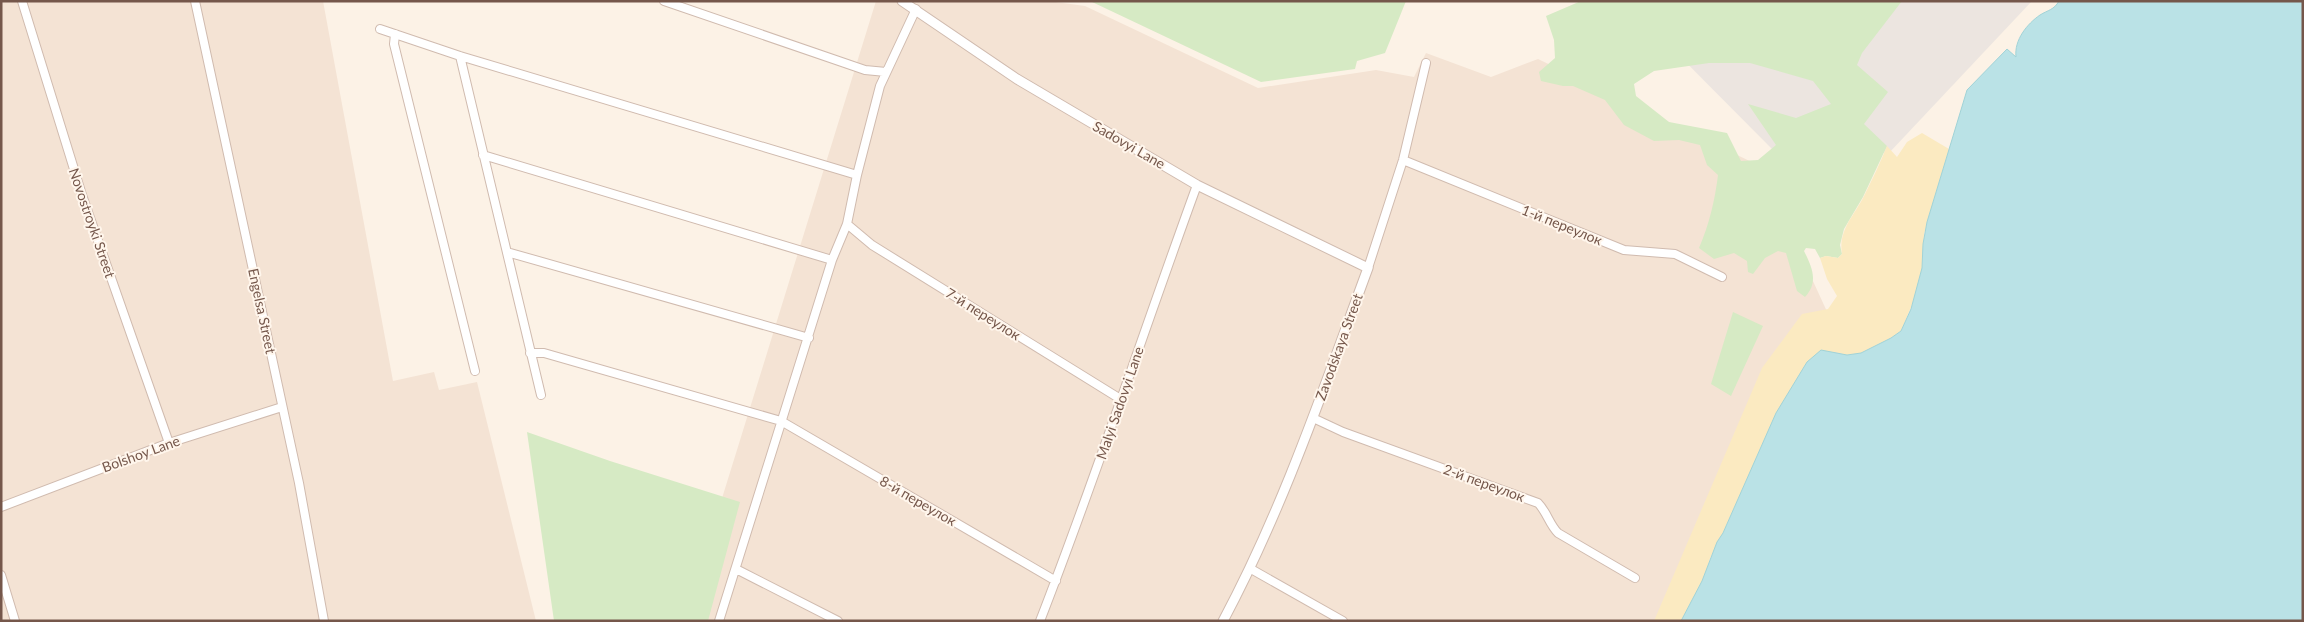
<svg xmlns="http://www.w3.org/2000/svg" width="2304" height="622" font-family="Lato,sans-serif">
<style>
.residential{fill:#f4e3d4}
.industrial{fill:#ece5e0}
.green{fill:#d6eac4;fill-rule:evenodd}
.sand{fill:#fbeac1}
.water{fill:#bae2e6;stroke:#a1d3d7}
.lines{fill:none;stroke-linecap:round;stroke-linejoin:round}
.minor-casing{stroke:#d0bbaf;stroke-width:10}
.tertiary-casing{stroke:#d0bbaf;stroke-width:11}
.minor{stroke:#fff;stroke-width:8}
.tertiary{stroke:#fff;stroke-width:9}
.labels{text-anchor:middle;stroke-width:4;stroke-linejoin:round;paint-order:stroke}
.street-label{font-size:14px;fill:#75574b;stroke:#fff6ec}
</style>
<rect width="100%" height="100%" fill="#fcf2e6"/>
<path class="residential" d="M 1,1 L 323,1 L 393,381 L 434,372 L 439,390 L 477,382 L 536,621 L 1,621 Z
M 876,1 L 1048,1 L 1085,6 L 1258,88 L 1376,70 L 1414,77 L 1426,53 L 1491,77 L 1538,59 L 1760,166 L 1847,355 L 1807,362 L 1732,510 L 1681,621 L 684,621 Z"/>
<path class="industrial" d="M 1625,1 L 2032,1 L 1889,153 L 1772,149 Z"/>
<path class="green" d="M 1090,1 L 1406,1 L 1385,53 L 1357,61 L 1355,69 L 1261,82 Z
M 1581,1 L 1902,1 L 1862,53 L 1857,65 L 1888,92 L 1864,124 L 1887,146 L 1863,197 L 1844,229 L 1840,245 L 1842,254 L 1838,258 L 1826,256 L 1820,258 L 1815,249 L 1806,248 L 1804,251 C 1812,267 1819,282 1805,297 L 1797,291 L 1786,253 L 1778,251 L 1765,258 L 1753,274 L 1748,272 L 1747,261 L 1734,253 L 1714,259 L 1699,248 C 1709,225 1715,200 1718,175 L 1707,165 L 1700,145 L 1679,140 L 1654,141 L 1624,125 L 1605,100 L 1573,86 L 1563,86 L 1541,81 L 1539,72 L 1555,58 L 1554,40 L 1546,16 ZM 1709,63 L 1750,63 L 1813,81 L 1831,104 L 1796,118 L 1748,104 L 1776,145 L 1758,160 L 1741,161 L 1727,133 L 1669,122 L 1636,96 L 1634,84 L 1654,71 Z
M 1733,312 L 1763,326 L 1731,396 L 1711,384 Z
M 527,432 L 610,461 L 740,502 L 708,621 L 554,621 Z"/>
<path class="sand" d="M 1922,133 L 1949,149 L 1924,234 L 1922,268 L 1914,300 L 1901,331 L 1891,338 L 1861,353 L 1847,355 L 1835,352 L 1807,362 L 1776,413 L 1723,533 L 1710,558 L 1706,574 L 1681,621 L 1654,621 L 1762,368 L 1802,314 L 1828,309 L 1837,296 L 1827,279 L 1820,258 L 1826,256 L 1838,258 L 1842,254 C 1838,230 1854,216 1864,196 C 1872,180 1880,163 1887,146 L 1897,157 L 1907,142 Z"/>
<path class="water" d="M 2059,1 L 2303,1 L 2303,621 L 1681,621 L 1702,581 L 1717,542 L 1723,533 L 1776,413 L 1807,362 L 1821,350 L 1847,355 L 1861,353 L 1891,338 L 1901,331 L 1911,309 L 1922,268 L 1923,244 L 1927,222 L 1967,90 L 2007,49 L 2016,57 C 2014,40 2027,24 2040,15 C 2048,10 2054,10 2059,1 Z"/>
<g class="lines">
<defs>
<path id="minor" d="M 22,1 L 82,195 L 169,443
M 195,1 L 299,483 L 324,621
M 664,1 L 865,70 L 886,72
M 380,29 L 460,56 L 857,175
M 395,34 L 394,44 L 475,371
M 460,56 L 541,395
M 483,155 L 832,260
M 1403,160 L 1624,250 L 1675,254 L 1722,277
M 847,224 L 872,245 L 1122,400
M 507,252 L 809,338
M 1368,268 L 1403,160 L 1426,63
M 530,353 L 544,353 L 781,421 L 1056,581
M 1313,418 L 1343,432 L 1538,503 C 1547,512 1549,524 1558,533 L 1635,578
M 1,507 L 169,443 L 282,407
M 736,569 L 838,621
M 1251,569 L 1343,621
M 1,575 L 15,621
M 719,621 L 832,260 L 847,224 L 857,175 L 880,86 L 916,9
M 1040,621 C 1096,477 1144,330 1197,185"/>
<path id="tertiary" d="M 902,1 L 1017,79 L 1197,185 L 1368,268 C 1324,387 1283,509 1223,621"/>
</defs>
<use href="#minor" class="minor-casing"/>
<use href="#tertiary" class="tertiary-casing"/>
<use href="#minor" class="minor"/>
<use href="#tertiary" class="tertiary"/>
</g>
<g class="labels">
<g class="street-label">
<text transform="translate(1129 145) rotate(30)" y="5">Sadovyi Lane</text>
<text transform="translate(92 223) rotate(71)" y="5">Novostroyki Street</text>
<text transform="translate(1562 225) rotate(22)" y="5">1-й переулок</text>
<text transform="translate(262 311) rotate(78)" y="5">Engelsa Street</text>
<text transform="translate(983 314) rotate(32)" y="5">7-й переулок</text>
<text transform="translate(1339 347) rotate(-70)" y="5">Zavodskaya Street</text>
<text transform="translate(1120 403) rotate(-71)" y="5">Malyi Sadovyi Lane</text>
<text transform="translate(141 454) rotate(-20)" y="5">Bolshoy Lane</text>
<text transform="translate(1484 483) rotate(20)" y="5">2-й переулок</text>
<text transform="translate(918 501) rotate(30)" y="5">8-й переулок</text>
</g>
</g>
<rect width="2304" height="622" fill="none" stroke="#75574b" stroke-width="5"/>
</svg>
